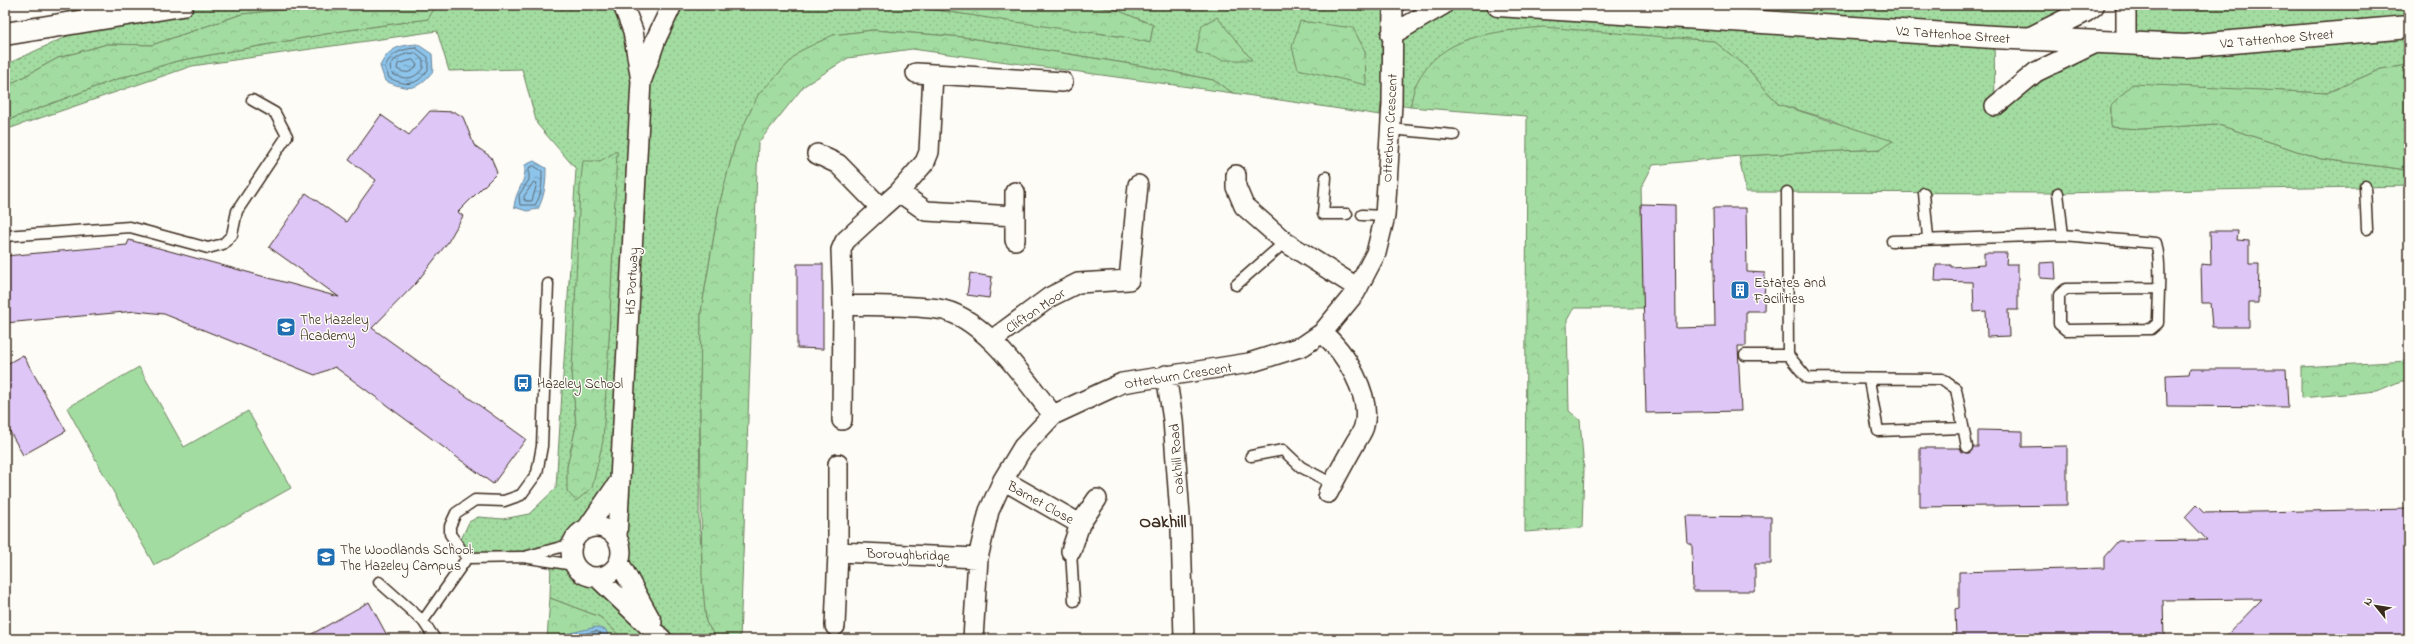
<svg xmlns="http://www.w3.org/2000/svg" width="2414" height="644" font-family="'Indie Flower',sans-serif">
<style>
.grass{fill:url(#grass-dots);stroke:#6f8360;fill-rule:evenodd}
.forest{fill:url(#forest-crowns);stroke:#6f8360}
.park{fill:#a3dca1;stroke:#6f8360}
.water{fill:url(#water-ripples);stroke:#6c8699}
.lines{fill:none;stroke-linecap:round;stroke-linejoin:round}
.shore{stroke:#5c6870;stroke-width:1}
.building{fill:#dec6f6;stroke:#3b2a1e}
.lane-casing{stroke:#3b2a1e;stroke-width:13}
.street-casing{stroke:#3b2a1e;stroke-width:22}
.secondary-casing{stroke:#3b2a1e;stroke-width:25}
.lane{stroke:#fdfcf7;stroke-width:10}
.street{stroke:#fdfcf7;stroke-width:19}
.secondary{stroke:#fdfcf7;stroke-width:22}
.labels{text-anchor:middle;stroke-width:3;stroke-linejoin:round;paint-order:stroke}
.street-label{font-size:14px;fill:#3b2a1e;stroke:#fdfcf7}
.poi-label{font-size:14px;fill:#3b2a1e;stroke:#fdfcf7;text-anchor:start}
.district-label{font-size:18px;font-weight:bold;fill:#3b2a1e;stroke:#fdfcf7}
</style>
<defs>
<pattern id="grass-dots" width="8" height="8" patternUnits="userSpaceOnUse"><rect width="8" height="8" fill="#a3dca1"/><path d="M2 2h.1M6 6h.1" fill="none" stroke="#8dbd8a" stroke-width="1.8" stroke-linecap="round"/></pattern>
<pattern id="forest-crowns" width="20" height="18" patternUnits="userSpaceOnUse"><rect width="20" height="18" fill="#a3dca1"/><path d="M2 6a3 3 0 1 1 6 0M12 15a3 3 0 1 1 6 0" fill="none" stroke="#8dbd8a"/></pattern>
<pattern id="water-ripples" width="26" height="14" patternUnits="userSpaceOnUse"><rect width="26" height="14" fill="#8dc4eb"/><path d="M2 4q2-2 4 0t4 0M15 11q2-2 4 0t4 0" fill="none" stroke="#749fbe"/></pattern>
</defs>
<rect width="100%" height="100%" fill="#fdfcf7"/>
<filter id="ink" filterUnits="userSpaceOnUse"><feTurbulence type="fractalNoise" baseFrequency=".025" numOctaves="2"/><feDisplacementMap in="SourceGraphic" scale="8" xChannelSelector="R" yChannelSelector="G"/><feConvolveMatrix kernelMatrix="1 2 1 2 8 2 1 2 1" color-interpolation-filters="sRGB"/></filter>
<g filter="url(#ink)">
<path class="grass" d="M 53,5 L 330,5 L 242,14 L 152,45 L 107,44 L 58,58 L 5,87 L 5,65 L 74,33 L 105,25 Z
M 435,5 L 623,5 L 637,58 L 672,5 L 901,5 L 1131,38 L 1150,42 L 1153,25 L 1117,10 L 1084,5 L 1393,5 L 1391,34 L 1443,5 L 2093,5 L 2085,11 L 1994,37 L 1995,106 L 2036,72 L 2125,42 L 2126,5 L 2409,5 L 2409,65 L 2381,69 L 2327,93 L 2132,85 L 2111,106 L 2111,127 L 2141,129 L 2216,124 L 2321,159 L 2409,170 L 2409,186 L 2058,193 L 1746,192 L 1739,156 L 1880,149 L 1858,133 L 1832,120 L 1778,104 L 1747,68 L 1714,41 L 1660,37 L 1416,84 L 1410,107 L 1381,102 L 1380,115 L 1233,93 L 1213,80 L 1143,66 L 963,37 L 873,30 L 833,35 L 735,144 L 719,206 L 701,312 L 700,410 L 699,518 L 706,622 L 717,639 L 623,639 L 600,617 L 550,598 L 551,561 L 574,565 L 659,636 L 621,553 L 619,482 L 588,527 L 578,534 L 572,544 L 523,557 L 467,558 L 459,544 L 469,522 L 478,517 L 503,519 L 529,514 L 556,488 L 576,169 L 537,124 L 522,69 L 449,71 L 437,31 L 192,66 L 5,130 L 5,121 L 111,81 L 177,61 L 342,31 L 428,19 ZM 600,161 L 611,254 L 609,340 L 567,467 L 576,426 L 572,371 L 584,162 Z"/>
<path class="forest" d="M 330,5 L 436,6 L 428,19 L 342,31 L 177,61 L 111,81 L 5,121 L 5,87 L 58,58 L 107,44 L 152,45 L 242,14 Z
M 901,5 L 1084,5 L 1117,10 L 1153,25 L 1150,43 C 1115,33 1079,32 1044,26 C 996,20 949,11 901,5 Z
M 1217,17 L 1252,60 L 1223,60 L 1196,52 L 1202,25 Z
M 1300,21 L 1353,28 L 1365,51 L 1366,85 L 1298,69 L 1292,47 Z
M 1543,27 L 1714,41 L 1747,68 L 1778,104 L 1893,141 L 1880,149 L 1739,156 L 1653,165 L 1641,188 L 1644,308 L 1574,308 L 1567,320 L 1569,411 L 1580,420 L 1584,470 L 1582,528 L 1525,532 L 1527,116 L 1410,107 C 1412,100 1413,90 1416,84 C 1440,34 1495,32 1543,27 Z
M 873,30 L 963,37 L 1143,66 L 1213,80 L 1233,93 L 912,49 L 848,58 L 804,86 L 758,143 L 740,639 L 717,639 L 706,622 L 702,576 L 700,410 L 701,312 L 719,206 L 735,144 L 758,95 L 800,51 L 833,35 Z
M 2409,65 L 2409,170 L 2321,159 L 2216,124 L 2141,129 L 2111,127 L 2111,106 L 2132,84 L 2327,93 L 2381,69 Z
M 617,151 L 609,340 L 603,441 L 592,488 L 576,501 L 567,491 L 567,467 L 576,426 L 572,371 L 580,188 L 583,161 L 600,161 Z
M 2409,361 L 2409,381 L 2401,381 L 2377,391 L 2301,398 L 2301,367 Z
M 550,598 L 600,617 L 623,639 L 600,639 L 608,635 L 558,635 L 555,639 L 547,639 Z"/>
<path class="park" d="M 139,367 L 184,447 L 248,411 L 291,488 L 154,565 L 67,408 Z"/>
<path class="water" d="M 417,44 L 432,54 L 433,71 C 416,92 409,90 385,81 L 380,66 C 389,48 397,46 417,44 Z
M 534,161 L 546,168 C 546,183 545,195 538,209 L 527,211 L 514,207 C 516,188 526,185 525,165 Z
M 596,627 L 606,630 L 608,635 L 600,639 L 555,639 L 558,636 Z"/>
<g class="lines">
<path class="shore" d="M 416,48 L 428,57 L 428,70 C 415,87 407,86 389,78 L 385,67 C 391,53 401,49 416,48 Z
M 415,53 L 423,60 L 423,68 C 414,80 406,80 392,74 L 390,67 C 395,56 404,54 415,53 Z
M 413,60 L 417,65 C 412,74 405,74 397,69 L 398,64 Z
M 534,166 L 542,171 C 542,183 542,195 535,205 L 520,205 L 519,195 L 529,180 L 529,168 Z
M 534,182 L 537,183 L 532,201 L 525,201 L 524,197 Z
M 561,639 L 596,631 L 601,633 L 599,639"/>
</g>
<path class="building" d="M 430,111 L 455,112 L 463,117 L 474,145 L 491,157 L 497,173 L 458,212 L 463,216 L 448,242 L 416,283 L 372,328 L 526,439 L 493,484 L 335,367 L 315,375 L 164,314 L 136,311 L 5,323 L 5,256 L 127,245 L 129,240 L 339,297 L 269,247 L 306,193 L 346,222 L 376,180 L 349,160 L 381,115 L 409,135 Z
M 1641,204 L 1675,205 L 1676,328 L 1715,327 L 1713,208 L 1746,208 L 1747,272 L 1765,273 L 1764,311 L 1746,311 L 1746,346 L 1738,346 L 1741,411 L 1646,413 Z
M 2210,231 L 2238,231 L 2237,240 L 2249,241 L 2249,264 L 2259,264 L 2258,303 L 2249,303 L 2249,327 L 2212,327 L 2210,303 L 2202,303 L 2201,264 L 2211,265 Z
M 1984,253 L 2007,253 L 2006,264 L 2018,264 L 2018,310 L 2008,310 L 2009,336 L 1987,337 L 1986,311 L 1974,312 L 1973,282 L 1935,281 L 1936,265 L 1951,265 L 1951,267 L 1984,265 Z
M 2055,262 L 2056,279 L 2040,278 L 2040,263 Z
M 797,264 L 823,264 L 823,349 L 797,348 Z
M 970,273 L 992,277 L 989,298 L 967,295 Z
M 23,355 L 66,431 L 23,455 L 5,423 L 5,365 Z
M 2190,369 L 2286,369 L 2288,407 L 2167,406 L 2166,375 L 2189,374 Z
M 1978,430 L 2022,431 L 2022,447 L 2067,446 L 2067,505 L 1920,507 L 1920,448 L 1960,448 L 1962,452 L 1969,453 L 1973,447 L 1978,447 Z
M 2196,505 L 2204,513 L 2409,509 L 2409,639 L 2223,639 L 2262,599 L 2163,600 L 2164,639 L 1956,639 L 1955,609 L 1959,608 L 1959,572 L 2104,568 L 2104,557 L 2118,541 L 2207,540 L 2185,517 Z
M 1686,516 L 1771,517 L 1771,564 L 1755,564 L 1755,591 L 1693,591 L 1692,544 L 1688,544 Z
M 369,602 L 389,639 L 303,639 Z"/>
<g class="lines">
<defs>
<path id="lane" d="M 1390,129 L 1454,135
M 1326,177 L 1323,214 L 1347,214
M 2365,186 L 2367,229
M 1787,192 L 1788,355 L 1807,378 L 1942,379 L 1956,389 L 1967,447
M 1924,193 L 1928,238
M 2058,193 L 2063,235
M 1362,215 L 1385,216
M 5,236 L 130,227 L 208,248 L 223,244 L 232,235 L 237,211 L 287,136 L 275,113 L 252,100
M 1892,241 L 2063,235 L 2156,243 C 2162,265 2158,299 2158,323 L 2151,329 L 2066,330 L 2059,324 L 2059,295 L 2066,289 L 2158,288
M 548,284 L 542,446 L 537,473 L 521,495 L 504,501 L 475,500 L 456,513 L 450,526 L 450,534 L 467,558 L 523,557 L 574,565
M 1236,285 L 1285,242
M 1745,355 L 1788,355
M 1869,380 L 1878,431 L 1963,428
M 1251,456 L 1283,450 L 1301,467 L 1333,484
M 1071,551 L 1074,601
M 528,556 L 572,544
M 379,582 L 423,621 L 467,558
M 423,621 L 435,639"/>
<path id="street" d="M 1391,35 L 1443,5
M 2126,42 L 2126,5
M 933,74 L 1063,82
M 642,79 L 656,39 L 672,5
M 1995,106 L 2036,72 L 2098,42
M 817,154 L 838,164 L 881,208 L 845,241 L 841,250 L 843,305
M 1236,175 L 1236,187 L 1244,206 L 1285,242 L 1358,288
M 899,192 L 925,162 L 929,152 L 933,74 L 916,73
M 881,208 L 899,192 L 926,211 L 1015,216 L 1015,192
M 1015,240 L 1015,216
M 1322,333 C 1345,351 1372,396 1364,426 C 1363,432 1357,439 1354,445 C 1345,461 1336,477 1328,493
M 992,340 L 1050,297 L 1078,283 L 1129,280 L 1138,185
M 1166,375 L 1173,420 L 1181,529 L 1184,639
M 842,420 L 843,305 C 874,306 907,305 938,309 C 983,315 1026,381 1053,415
M 838,464 L 838,552
M 1003,480 L 1080,524 L 1097,499
M571 552a25 25 0 1 1 50 0a25 25 0 1 1-50 0Z
M 588,527 L 619,482
M 617,537 L 641,81 L 633,31 L 623,5
M 1071,551 L 1080,524
M 619,562 L 652,622
M 597,577 L 662,639
M 835,626 L 838,552 L 978,558
M 973,639 L 978,558 L 989,511 L 1003,480 L 1023,447 L 1053,415 L 1122,383 L 1249,363 L 1303,346 L 1322,333 L 1355,293 L 1376,253 L 1385,216 L 1392,104 L 1393,5"/>
<path id="secondary" d="M 1498,5 L 1994,37 L 2185,46 L 2409,27
M 5,34 L 182,5
M 2031,38 L 2085,11 L 2093,5"/>
</defs>
<use href="#lane" class="lane-casing"/>
<use href="#street" class="street-casing"/>
<use href="#secondary" class="secondary-casing"/>
<use href="#lane" class="lane"/>
<use href="#street" class="street"/>
<use href="#secondary" class="secondary"/>
</g>
</g>
<defs>
<symbol id="building-square" viewBox="-11 -11 22 22"><rect x="-9" y="-9" width="18" height="18" rx="4" fill="#1f6fb2" stroke="#fdfcf7"/><path d="M-4-6H4V6H1V3H-1V6H-4ZM-2.5-4.3h1.7v1.8h-1.7ZM.8-4.3h1.7v1.8H.8ZM-2.5-1h1.7V.8h-1.7ZM.8-1h1.7V.8H.8Z" fill="#fff"/></symbol>
<symbol id="school-square" viewBox="-11 -11 22 22"><rect x="-9" y="-9" width="18" height="18" rx="4" fill="#1f6fb2" stroke="#fdfcf7"/><path d="M0-5L7-2L0 1L-7-2ZM-4 1L0 2.5L4 1V4Q0 6-4 4Z" fill="#fff"/></symbol>
<symbol id="bus-square" viewBox="-11 -11 22 22"><rect x="-9" y="-9" width="18" height="18" rx="4" fill="#1f6fb2" stroke="#fdfcf7"/><path d="M-5-6H5V4H4V6H2V4H-2V6H-4V4H-5ZM-3.5-4V0h7V-4ZM-3.5 1.2v1.5H-2V1.2ZM2 1.2v1.5H3.5V1.2Z" fill="#fff"/></symbol>
</defs>
<g fill-rule="evenodd">
<use href="#building-square" x="1729" y="279" width="22" height="22"/>
<use href="#school-square" x="275" y="316" width="22" height="22"/>
<use href="#bus-square" x="512" y="372" width="22" height="22"/>
<use href="#school-square" x="315" y="546" width="22" height="22"/>
</g>
<g class="labels">
<g class="street-label">
<text transform="translate(1953 34) rotate(4)" y="5">V2 Tattenhoe Street</text>
<text transform="translate(2277 38) rotate(-5)" y="5">V2 Tattenhoe Street</text>
<text transform="translate(1389 128) rotate(-87)" y="5">Otterburn Crescent</text>
<text transform="translate(631 281) rotate(-87)" y="5">H5 Portway</text>
<text transform="translate(1035 310) rotate(-34)" y="5">Clifton Moor</text>
<text transform="translate(1178 375) rotate(-9)" y="5">Otterburn Crescent</text>
<text transform="translate(1176 459) rotate(-94)" y="5">Oakhill Road</text>
<text transform="translate(1041 502) rotate(29)" y="5">Barnet Close</text>
<text transform="translate(908 554) rotate(2)" y="5">Boroughbridge</text>
</g>
<g class="poi-label">
<text x="1754" y="287">Estates and<tspan x="1754" dy="16">Facilities</tspan></text>
<text x="300" y="324">The Hazeley<tspan x="300" dy="16">Academy</tspan></text>
<text x="537" y="388">Hazeley School</text>
<text x="340" y="554">The Woodlands School:<tspan x="340" dy="16">The Hazeley Campus</tspan></text>
</g>
<g class="district-label">
<text x="1163" y="527">Oakhill</text>
</g>
</g>
<rect width="2414" height="644" fill="none" stroke="#fdfcf7" stroke-width="20"/>
<rect x="10" y="10" width="2394" height="624" fill="none" stroke="#3b2a1e" stroke-width="1.5" filter="url(#ink)"/>
<g transform="translate(2376 606) rotate(300)" stroke="#fdfcf7" stroke-width="3" paint-order="stroke">
<path d="M0-3L7 15L0 10L-7 15Z" fill="#3b2a1e"/>
<text y="-6" font-size="11" font-weight="bold" text-anchor="middle" fill="#3b2a1e">N</text>
</g>
</svg>
